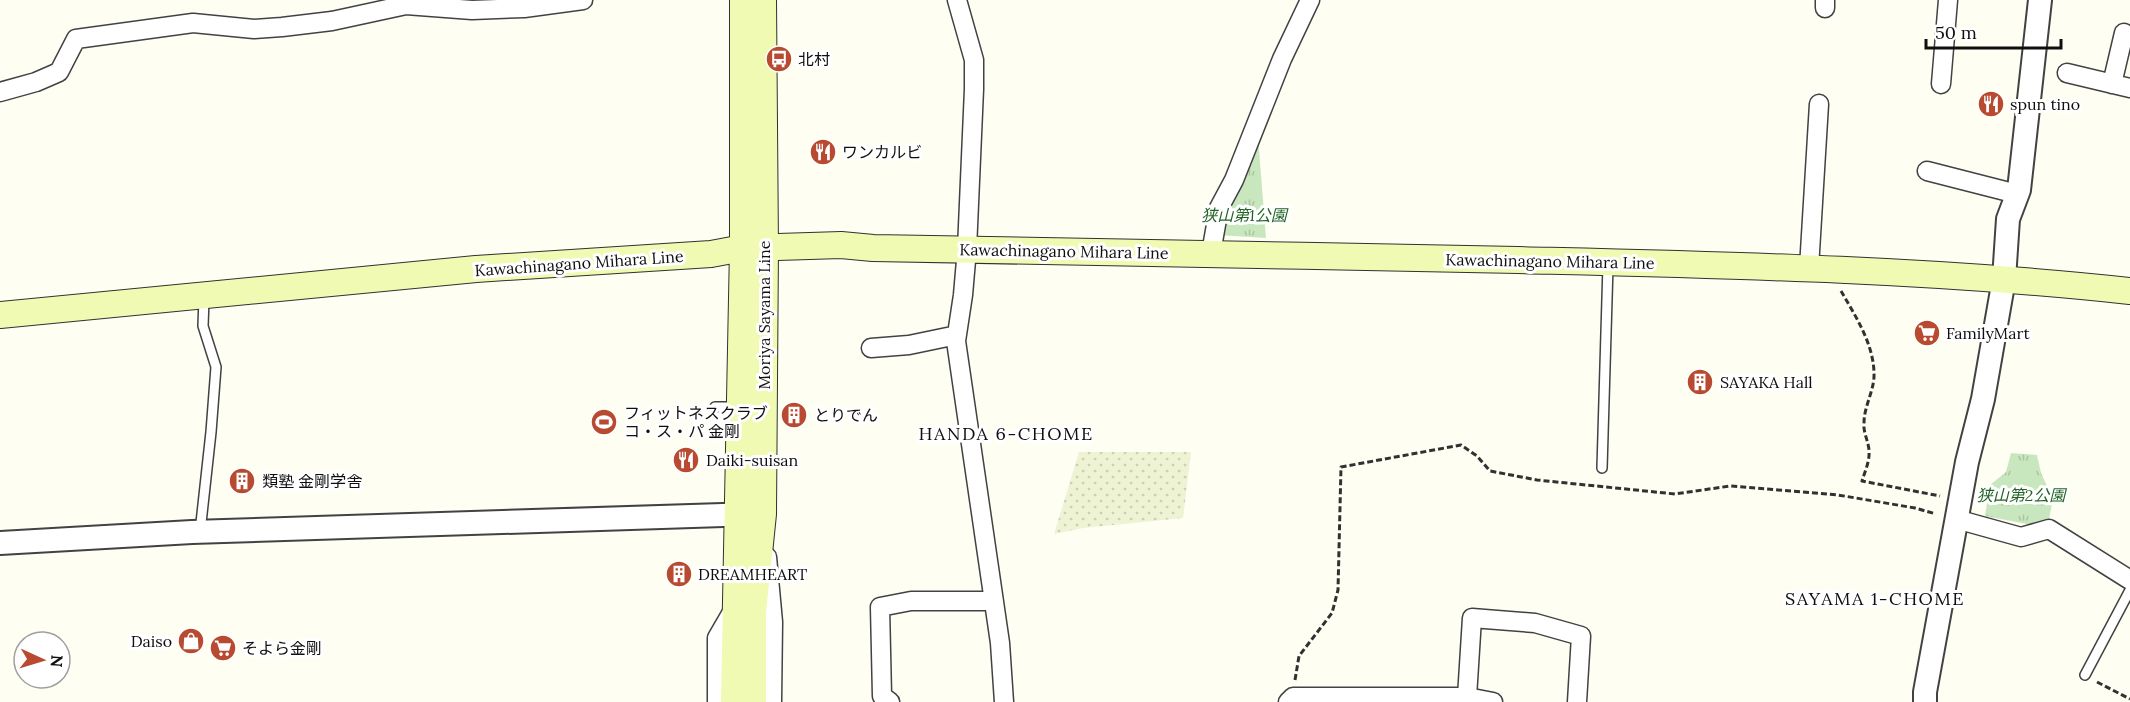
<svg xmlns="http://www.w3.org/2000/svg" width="2130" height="702" font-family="Lora,'Noto Sans JP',serif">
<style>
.farmland{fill:url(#farmland-dots)}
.grass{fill:url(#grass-tufts)}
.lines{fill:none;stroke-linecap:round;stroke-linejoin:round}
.service-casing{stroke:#424242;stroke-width:12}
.minor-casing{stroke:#424242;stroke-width:21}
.tertiary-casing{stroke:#424242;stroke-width:26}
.secondary-casing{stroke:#313131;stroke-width:28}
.path{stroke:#313131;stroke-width:3;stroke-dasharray:6 3;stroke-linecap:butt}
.service{stroke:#fff;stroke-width:9}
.minor{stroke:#fff;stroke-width:18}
.tertiary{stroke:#fff;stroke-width:22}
.secondary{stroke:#f0fab2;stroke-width:26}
.labels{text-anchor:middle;stroke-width:6;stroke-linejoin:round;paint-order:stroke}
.poi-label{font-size:16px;fill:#0f0f0f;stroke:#fff;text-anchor:start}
.park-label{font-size:16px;font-style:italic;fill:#236426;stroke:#fff}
.street-label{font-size:16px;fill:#0f0f0f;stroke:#fff}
.neighbourhood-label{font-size:18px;letter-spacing:1.5px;fill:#0f0f0f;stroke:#fff}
</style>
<defs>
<pattern id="farmland-dots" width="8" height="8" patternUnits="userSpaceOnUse" patternTransform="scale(1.5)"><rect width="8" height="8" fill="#eef3d4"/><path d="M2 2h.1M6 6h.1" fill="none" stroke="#cbcfb5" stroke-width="1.8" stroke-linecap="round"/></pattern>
<pattern id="grass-tufts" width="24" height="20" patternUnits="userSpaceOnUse" patternTransform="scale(1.5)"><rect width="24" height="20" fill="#c9e7be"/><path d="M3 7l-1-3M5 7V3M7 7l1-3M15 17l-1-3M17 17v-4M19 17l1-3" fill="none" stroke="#abc5a2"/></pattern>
</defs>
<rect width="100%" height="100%" fill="#fefef3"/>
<path class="farmland" d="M 1079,452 L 1191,452 L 1183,518 L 1083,528 L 1054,534 Z"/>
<path class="grass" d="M 1258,137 L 1266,238 L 1217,235 Z
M 2011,453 L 2037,455 L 2041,473 L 2053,499 L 2049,519 L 2032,525 L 1985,516 L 1990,485 L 2006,472 Z"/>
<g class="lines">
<defs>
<path id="service" d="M 715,407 L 737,407
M 1602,468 L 1608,265
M 200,532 L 211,432 L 216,367 L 203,326 L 204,298
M 2085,675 L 2130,590"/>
<path id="minor" d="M 957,0 L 974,60 L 974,89 L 967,249 L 963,295 L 956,341 L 1000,643 L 1004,702
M 1825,8 L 1825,0
M 2067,73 L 2130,88
M 1941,84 L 1948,0
M 2112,84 L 2124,33
M 0,92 L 36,82 L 59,72 L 76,39 L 193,23 L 254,29 L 282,27 L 332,21 L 406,5 L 472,10 L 524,8 L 583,0
M 1927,171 L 2017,194
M 1211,253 L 1219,208 L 1234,180 L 1282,59 L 1310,0
M 1809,268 L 1819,104
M 871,348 L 909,345 L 957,335
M 1956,519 L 2021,537 L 2049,529 L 2130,580
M 767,557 L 773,622 L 772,702
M 1467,697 L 1472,618 L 1535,623 L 1581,636 L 1577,702
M 717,702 L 717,638 L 735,607
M 890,702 L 882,696 L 880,607 L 911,601 L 994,601
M 1288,702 L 1293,697 L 1467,697 L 1493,702"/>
<path id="tertiary" d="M 0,543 L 192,532 L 754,514
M 1925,702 L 1925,692 L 1967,462 L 1983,399 L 2004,279 L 2008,219 L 2019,190 L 2040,0"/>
<path id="secondary" d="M 0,315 L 476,269 L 711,254 L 743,248 L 841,245 L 873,248 C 1088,251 1303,256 1518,260 C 1722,265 1927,269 2130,291
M 734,702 L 743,248 L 743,0
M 753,702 L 753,612 L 763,514 L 765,248 L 763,0"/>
</defs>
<use href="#service" class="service-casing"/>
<use href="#minor" class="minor-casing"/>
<use href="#tertiary" class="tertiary-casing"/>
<use href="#secondary" class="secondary-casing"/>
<path class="path" d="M 1841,291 C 1856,317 1875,346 1874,377 C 1873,393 1864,407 1864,423 C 1863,432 1868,440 1869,450 C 1870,461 1865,471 1862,481 L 1940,496
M 1295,680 L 1299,656 L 1332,613 L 1338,590 L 1341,467 L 1461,445 L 1477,456 L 1490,471 L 1537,480 L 1675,494 L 1730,486 L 1838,495 L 1915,508 L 1936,514
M 2097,682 L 2130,699"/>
<use href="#service" class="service"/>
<use href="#minor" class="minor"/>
<use href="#tertiary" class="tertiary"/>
<use href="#secondary" class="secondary"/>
</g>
<defs>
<symbol id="bus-disc" viewBox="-11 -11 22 22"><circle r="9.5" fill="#b74a30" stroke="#fff"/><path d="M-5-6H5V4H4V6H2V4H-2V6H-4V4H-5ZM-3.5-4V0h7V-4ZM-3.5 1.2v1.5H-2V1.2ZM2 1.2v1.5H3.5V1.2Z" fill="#fff"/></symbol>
<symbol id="restaurant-disc" viewBox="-11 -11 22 22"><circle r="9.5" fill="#b74a30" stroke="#fff"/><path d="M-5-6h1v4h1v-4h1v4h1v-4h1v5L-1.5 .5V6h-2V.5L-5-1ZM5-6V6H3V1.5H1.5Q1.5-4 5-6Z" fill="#fff"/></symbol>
<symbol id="supermarket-disc" viewBox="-11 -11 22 22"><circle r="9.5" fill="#b74a30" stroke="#fff"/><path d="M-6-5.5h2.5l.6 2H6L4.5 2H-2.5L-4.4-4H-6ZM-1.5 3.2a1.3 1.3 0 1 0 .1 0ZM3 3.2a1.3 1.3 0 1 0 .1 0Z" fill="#fff"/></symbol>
<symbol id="building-disc" viewBox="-11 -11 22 22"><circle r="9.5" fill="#b74a30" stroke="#fff"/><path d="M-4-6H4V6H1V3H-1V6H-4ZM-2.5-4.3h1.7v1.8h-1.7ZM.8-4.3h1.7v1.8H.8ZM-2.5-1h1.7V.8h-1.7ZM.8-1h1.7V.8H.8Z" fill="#fff"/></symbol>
<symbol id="stadium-disc" viewBox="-11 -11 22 22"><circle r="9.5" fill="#b74a30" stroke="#fff"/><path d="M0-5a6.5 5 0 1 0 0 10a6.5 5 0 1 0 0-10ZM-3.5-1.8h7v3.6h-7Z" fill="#fff"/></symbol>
<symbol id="shop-disc" viewBox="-11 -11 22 22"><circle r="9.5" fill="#b74a30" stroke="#fff"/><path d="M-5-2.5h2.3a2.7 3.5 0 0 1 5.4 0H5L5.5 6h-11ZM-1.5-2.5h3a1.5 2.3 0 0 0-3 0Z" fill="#fff"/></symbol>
</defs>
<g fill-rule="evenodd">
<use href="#bus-disc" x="764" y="44" width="30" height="30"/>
<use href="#restaurant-disc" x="1976" y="89" width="30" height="30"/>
<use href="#restaurant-disc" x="808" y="137" width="30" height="30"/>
<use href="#supermarket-disc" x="1912" y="318" width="30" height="30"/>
<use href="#building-disc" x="1685" y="367" width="30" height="30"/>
<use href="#building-disc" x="779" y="400" width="30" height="30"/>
<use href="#stadium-disc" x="589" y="407" width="30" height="30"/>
<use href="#restaurant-disc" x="671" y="445" width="30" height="30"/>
<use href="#building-disc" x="227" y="466" width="30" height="30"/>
<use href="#building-disc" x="664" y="559" width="30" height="30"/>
<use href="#shop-disc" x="176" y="626" width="30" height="30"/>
<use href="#supermarket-disc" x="208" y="633" width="30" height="30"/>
</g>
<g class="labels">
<g class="poi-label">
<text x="798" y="65">北村</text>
<text x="2010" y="110">spun tino</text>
<text x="842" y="158">ワンカルビ</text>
<text x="1946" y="339">FamilyMart</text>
<text x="1720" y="388">SAYAKA Hall</text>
<text x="624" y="419">フィットネスクラブ<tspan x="624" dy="18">コ・ス・パ 金剛</tspan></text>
<text x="814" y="421">とりでん</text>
<text x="706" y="466">Daiki-suisan</text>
<text x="262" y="487">類塾 金剛学舎</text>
<text x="698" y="580">DREAMHEART</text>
<text x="172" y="647" text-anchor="end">Daiso</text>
<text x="242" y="654">そよら金剛</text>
</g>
<g class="park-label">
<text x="1244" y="221">狭山第1公園</text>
<text x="2021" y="501">狭山第2公園</text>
</g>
<g class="street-label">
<text transform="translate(1064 251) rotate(1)" y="6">Kawachinagano Mihara Line</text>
<text transform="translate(1550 261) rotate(1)" y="6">Kawachinagano Mihara Line</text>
<text transform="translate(579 263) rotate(-4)" y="6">Kawachinagano Mihara Line</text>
<text transform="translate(764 315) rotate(-90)" y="6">Moriya Sayama Line</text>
</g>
<g class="neighbourhood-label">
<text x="1006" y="440">HANDA 6-CHOME</text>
<text x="1875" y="605">SAYAMA 1-CHOME</text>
</g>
</g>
<g transform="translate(42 660) rotate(94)"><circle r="28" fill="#ffffff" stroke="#9f9f9f" stroke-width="1.5"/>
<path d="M0-4.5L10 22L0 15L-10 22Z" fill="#b74a30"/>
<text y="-9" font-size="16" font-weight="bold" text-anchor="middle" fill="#0f0f0f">N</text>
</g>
<path d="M1926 39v9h135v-9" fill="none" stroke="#0f0f0f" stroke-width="3"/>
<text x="1935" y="39" font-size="18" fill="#0f0f0f" stroke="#ffffff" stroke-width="4.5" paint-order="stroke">50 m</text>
</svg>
